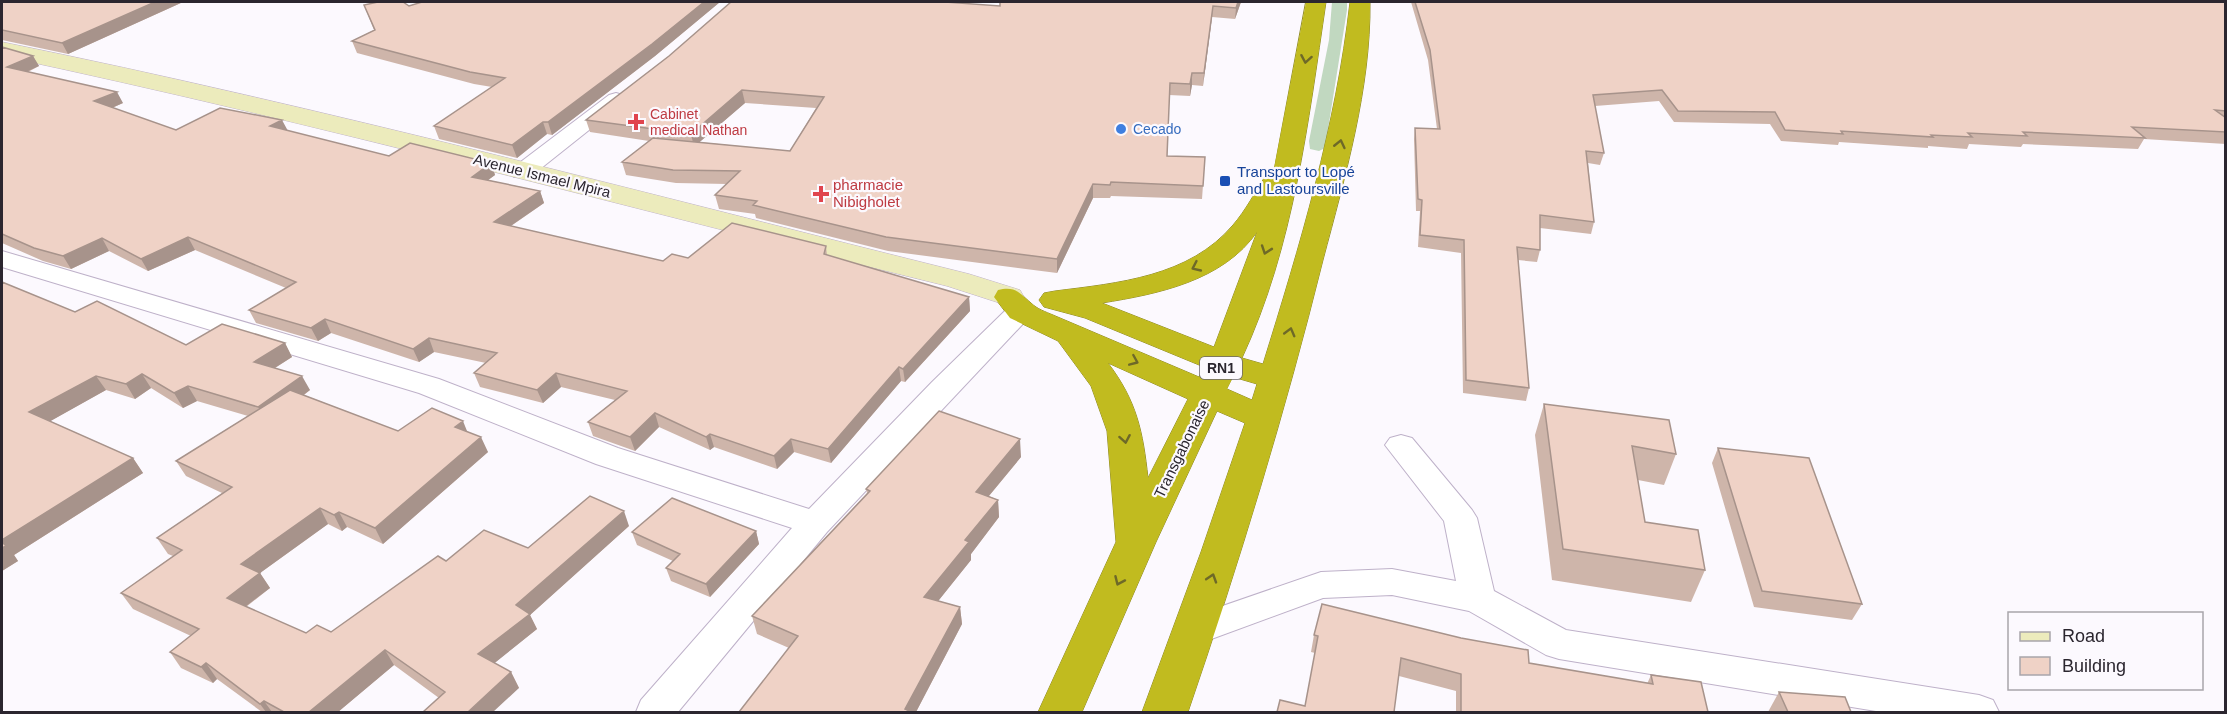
<svg xmlns="http://www.w3.org/2000/svg" width="2227" height="714" font-family="Arial,sans-serif">
<style>
.green{fill:#c1d8c0}
.lines{fill:none;stroke-linecap:round;stroke-linejoin:round}
.street-casing{stroke:#beb1c9;stroke-width:2}
.secondary-casing{stroke:#beb1c9;stroke-width:1}
.highway-casing{stroke:#8c8725;stroke-width:1}
.street{fill:#fff;fill-rule:evenodd}
.secondary{fill:#ecebbc;fill-rule:evenodd}
.highway{fill:#c1bb1f;fill-rule:evenodd}
.wall{fill:#ceb5aa;fill-rule:evenodd}
.shaded-wall{fill:#a7938b}
.building{fill:#efd2c6;stroke:#a7938b;stroke-width:1.5}
.oneway{stroke:#6e6928}
.health-dot{fill:#e0444e;stroke:#fcf9fe;stroke-width:2}
.shop-dot{fill:#3f7fe0;stroke:#fcf9fe;stroke-width:2}
.transit-dot{fill:#1a4fb4;stroke:#fcf9fe;stroke-width:2}
.labels{text-anchor:middle;stroke-width:4.5;stroke-linejoin:round;paint-order:stroke}
.far-health-label{font-size:14px;fill:#be3a42;stroke:#fcf9fe;text-anchor:start}
.far-shop-label{font-size:14px;fill:#366cbe;stroke:#fcf9fe;text-anchor:start}
.shield{fill:#fcf9fe;stroke:#6a656d;stroke-width:1.5}
.shield-label{font-size:14px;font-weight:bold;fill:#2b262f}
.transit-label{font-size:15px;fill:#164399;stroke:#fcf9fe;text-anchor:start}
.street-label{font-size:15px;fill:#2b262f;stroke:#fcf9fe}
.health-label{font-size:15px;fill:#be3a42;stroke:#fcf9fe;text-anchor:start}
</style>
<rect width="100%" height="100%" fill="#fcf9fe"/>
<path class="green" d="M 1332,2 L 1347,2 L 1347,10 L 1325,148 L 1319,151 L 1310,149 L 1309,141 L 1329,40 Z"/>
<g class="lines">
<defs>
<path id="street" d="M 616,93 L 623,95 L 626,99 L 623,103 L 530,177 L 514,177 L 511,172 L 514,167 L 609,95 Z
M 2,251 L 439,379 L 618,448 L 809,509 L 932,382 L 1011,305 L 1021,303 L 1031,305 L 1035,311 L 827,532 L 678,712 L 636,712 L 641,700 L 792,528 L 596,464 L 419,393 L 2,267 Z
M 1401,435 L 1412,438 L 1472,510 L 1477,518 L 1494,591 L 1566,630 L 1979,695 L 1993,700 L 1999,712 L 1882,712 L 1559,659 L 1546,655 L 1469,611 L 1392,595 L 1323,598 L 1195,645 L 1182,640 L 1177,630 L 1182,620 L 1321,572 L 1392,569 L 1456,581 L 1444,521 L 1385,445 L 1390,438 Z"/>
<path id="secondary" d="M 2,42 C 327,108 647,194 969,274 L 1020,290 L 1024,297 L 1020,304 L 1009,306 L 947,286 C 632,209 319,123 2,56 Z"/>
<path id="highway" d="M 1306,2 L 1326,2 C 1308,123 1294,246 1242,358 L 1263,364 C 1300,245 1336,126 1350,2 L 1370,2 C 1371,88 1345,177 1323,260 C 1285,413 1239,563 1188,712 L 1142,712 L 1201,552 L 1245,423 L 1217,411 L 1156,542 L 1082,712 L 1038,712 L 1116,542 L 1107,431 L 1091,386 L 1058,341 L 1010,318 L 994,297 L 998,290 C 1016,286 1019,293 1031,303 C 1037,309 1046,312 1053,315 L 1199,377 L 1204,367 L 1085,318 L 1044,307 L 1039,300 L 1044,293 L 1055,291 C 1118,283 1189,277 1233,225 C 1246,210 1255,192 1266,175 L 1273,174 ZM 1257,232 L 1214,347 L 1102,303 C 1158,294 1223,281 1257,232 ZM 1108,363 L 1188,399 L 1148,478 C 1143,432 1137,401 1108,363 ZM 1233,377 L 1257,384 L 1252,400 L 1227,389 Z"/>
</defs>
<use href="#street" class="street-casing"/>
<use href="#secondary" class="secondary-casing"/>
<use href="#highway" class="highway-casing"/>
<use href="#street" class="street"/>
<use href="#secondary" class="secondary"/>
<use href="#highway" class="highway"/>
</g>
<path class="wall" d="M 2,2 L 183,2 L 68,54 L 2,40 L 2,41 Z
M 422,2 L 720,2 L 655,56 L 552,135 L 547,134 L 517,158 L 439,139 L 434,126 L 492,87 L 474,84 L 357,53 L 352,41 L 374,30 L 364,5 L 409,6 Z
M 1000,2 L 1241,2 L 1235,19 L 1212,17 L 1203,86 L 1192,85 L 1190,96 L 1169,95 L 1167,156 L 1205,157 L 1202,199 L 1111,196 L 1110,198 L 1093,198 L 1057,273 L 888,251 L 756,218 L 755,214 L 719,209 L 715,195 L 727,184 L 676,183 L 626,175 L 622,162 L 649,141 L 590,132 L 586,120 L 669,56 L 1000,6 ZM 745,103 L 816,108 L 790,151 L 699,142 Z
M 1411,2 L 2226,2 L 2226,144 L 2144,139 L 2138,149 L 2023,144 L 2021,147 L 1969,144 L 1967,149 L 1928,146 L 1928,148 L 1839,142 L 1838,145 L 1781,141 L 1770,124 L 1674,122 L 1659,101 L 1595,106 L 1604,153 L 1600,165 L 1588,163 L 1594,222 L 1591,234 L 1540,228 L 1540,250 L 1537,262 L 1518,260 L 1529,388 L 1526,401 L 1463,393 L 1461,253 L 1418,247 L 1420,211 L 1416,211 L 1414,139 L 1415,128 L 1437,129 L 1428,60 Z
M 2,47 L 33,56 L 39,66 L 28,72 L 123,103 L 112,108 L 176,130 L 288,131 L 389,156 L 491,163 L 495,175 L 488,180 L 540,191 L 544,203 L 511,226 L 663,261 L 826,246 L 827,255 L 969,297 L 970,311 L 905,382 L 901,381 L 831,463 L 794,452 L 777,469 L 714,447 L 710,450 L 659,427 L 635,451 L 593,436 L 588,422 L 615,400 L 561,387 L 543,403 L 480,387 L 474,373 L 486,363 L 434,352 L 419,362 L 331,333 L 318,341 L 256,323 L 249,310 L 286,288 L 195,250 L 148,271 L 109,251 L 71,269 L 43,261 L 2,243 Z
M 2,282 L 75,312 L 186,345 L 285,343 L 292,357 L 275,368 L 310,390 L 304,395 L 398,431 L 467,432 L 488,452 L 383,544 L 347,527 L 342,531 L 328,524 L 260,573 L 270,588 L 246,607 L 306,633 L 331,632 L 446,561 L 528,548 L 629,526 L 530,615 L 537,629 L 494,663 L 511,672 L 519,688 L 439,698 L 394,665 L 338,712 L 262,712 L 217,679 L 213,683 L 181,668 L 170,652 L 191,636 L 133,609 L 121,593 L 173,556 L 168,554 L 157,538 L 222,493 L 186,476 L 176,461 L 248,416 L 197,401 L 183,408 L 151,388 L 135,399 L 106,390 L 50,421 L 133,458 L 143,473 L 14,555 L 18,561 L 2,571 Z
M 1544,404 L 1676,454 L 1664,485 L 1638,480 L 1645,522 L 1705,570 L 1691,602 L 1552,580 L 1535,435 Z
M 1718,448 L 1862,604 L 1852,620 L 1754,607 L 1712,463 Z
M 1021,457 L 989,496 L 998,500 L 999,517 L 971,554 L 971,560 L 938,601 L 960,607 L 962,624 L 916,712 L 739,712 L 789,648 L 757,634 L 752,616 L 867,493 L 866,489 Z
M 756,531 L 759,544 L 710,597 L 671,581 L 666,568 L 673,561 L 637,545 L 632,532 Z
M 1314,635 L 1529,663 L 1647,684 L 1651,675 L 1708,712 L 1456,712 L 1456,691 L 1399,676 L 1305,706 L 1315,653 L 1311,652 Z
M 1779,692 L 1851,712 L 1768,712 Z"/>
<path class="shaded-wall" d="M 155,2 L 183,2 L 68,54 L 62,43 Z
M 704,2 L 720,2 L 655,56 L 552,135 L 548,122 Z
M 1238,2 L 1241,2 L 1235,19 L 1236,8 Z
M 1213,6 L 1212,17 L 1203,86 L 1204,73 Z
M 33,56 L 39,66 L 13,78 L 7,67 Z
M 1192,73 L 1192,85 L 1190,96 L 1190,84 Z
M 742,90 L 745,103 L 694,147 L 691,134 Z
M 117,92 L 123,103 L 100,113 L 94,101 Z
M 282,120 L 288,131 L 270,126 Z
M 543,122 L 547,134 L 517,158 L 512,145 Z
M 491,163 L 495,175 L 476,189 L 472,177 Z
M 1093,184 L 1093,198 L 1057,273 L 1057,259 Z
M 540,191 L 544,203 L 499,234 L 494,222 Z
M 188,237 L 195,250 L 148,271 L 141,259 Z
M 102,238 L 109,251 L 71,269 L 63,256 Z
M 969,297 L 970,311 L 905,382 L 903,369 Z
M 325,319 L 331,333 L 318,341 L 311,328 Z
M 429,338 L 434,352 L 419,362 L 413,349 Z
M 285,343 L 292,357 L 262,376 L 254,362 Z
M 899,367 L 901,381 L 831,463 L 828,449 Z
M 556,373 L 561,387 L 543,403 L 537,390 Z
M 142,374 L 151,388 L 135,399 L 126,384 Z
M 96,376 L 106,390 L 40,427 L 29,412 Z
M 302,376 L 310,390 L 267,422 L 258,407 Z
M 188,386 L 197,401 L 183,408 L 174,393 Z
M 655,413 L 659,427 L 635,451 L 630,437 Z
M 463,421 L 469,436 L 455,427 Z
M 710,434 L 714,447 L 710,450 L 706,437 Z
M 481,437 L 488,452 L 383,544 L 375,528 Z
M 791,439 L 794,452 L 777,469 L 774,456 Z
M 1020,439 L 1021,457 L 978,509 L 976,492 Z
M 133,458 L 143,473 L 14,555 L 18,561 L 2,571 L 2,540 Z
M 998,500 L 999,517 L 971,554 L 971,560 L 927,615 L 924,597 L 965,540 Z
M 320,508 L 328,524 L 260,573 L 270,588 L 237,613 L 227,598 L 241,564 Z
M 624,511 L 629,526 L 530,615 L 537,629 L 486,670 L 478,654 L 516,605 Z
M 339,512 L 347,527 L 342,531 L 334,515 Z
M 756,531 L 759,544 L 710,597 L 706,584 Z
M 960,607 L 962,624 L 916,712 L 906,712 L 905,709 Z
M 385,650 L 394,665 L 338,712 L 309,712 Z
M 206,663 L 217,679 L 213,683 L 201,667 Z
M 511,672 L 519,688 L 493,712 L 468,712 Z
M 264,701 L 272,712 L 266,712 L 260,704 Z"/>
<path class="building" d="M 2,2 L 155,2 L 62,43 L 2,30 Z
M 378,2 L 403,2 L 409,6 L 422,2 L 704,2 L 652,44 L 548,122 L 543,122 L 512,145 L 434,126 L 505,78 L 470,72 L 352,41 L 375,30 L 364,5 Z
M 731,2 L 945,2 L 1000,6 L 1000,2 L 1238,2 L 1236,8 L 1213,6 L 1204,73 L 1192,73 L 1190,84 L 1170,83 L 1167,156 L 1205,157 L 1203,186 L 1111,182 L 1110,185 L 1093,184 L 1057,259 L 886,237 L 753,205 L 757,201 L 715,195 L 740,171 L 673,170 L 622,162 L 653,138 L 790,151 L 824,97 L 742,90 L 691,134 L 586,120 L 669,56 Z
M 1415,2 L 2226,2 L 2226,111 L 2215,110 L 2226,118 L 2226,132 L 2132,127 L 2145,138 L 2023,132 L 2027,136 L 1968,133 L 1972,137 L 1931,135 L 1933,137 L 1841,131 L 1843,134 L 1785,130 L 1775,112 L 1678,111 L 1662,90 L 1593,95 L 1604,153 L 1586,151 L 1594,222 L 1540,215 L 1540,250 L 1517,247 L 1529,388 L 1466,380 L 1464,240 L 1420,235 L 1422,200 L 1418,199 L 1415,128 L 1440,129 L 1430,50 Z
M 2,47 L 33,56 L 7,67 L 117,92 L 94,101 L 176,130 L 220,108 L 282,120 L 270,126 L 389,156 L 410,143 L 491,163 L 472,177 L 540,191 L 494,222 L 663,261 L 672,254 L 688,258 L 732,223 L 826,246 L 824,254 L 969,297 L 903,369 L 899,367 L 828,449 L 791,439 L 774,456 L 710,434 L 706,437 L 655,413 L 630,437 L 588,422 L 627,391 L 556,373 L 537,390 L 474,373 L 497,353 L 429,338 L 413,349 L 325,319 L 311,328 L 249,310 L 296,282 L 188,237 L 141,259 L 102,238 L 63,256 L 34,248 L 2,234 Z
M 2,282 L 75,312 L 97,301 L 186,345 L 222,324 L 285,343 L 254,362 L 302,376 L 258,407 L 188,386 L 174,393 L 142,374 L 126,384 L 96,376 L 29,412 L 133,458 L 2,540 Z
M 290,390 L 398,431 L 432,408 L 463,421 L 455,427 L 481,437 L 375,528 L 339,512 L 334,515 L 320,508 L 241,564 L 260,573 L 227,598 L 306,633 L 317,625 L 331,632 L 438,556 L 446,561 L 484,530 L 528,548 L 590,496 L 624,511 L 516,605 L 530,614 L 478,654 L 511,672 L 468,712 L 423,712 L 445,692 L 385,650 L 309,712 L 284,712 L 264,701 L 260,704 L 206,663 L 201,667 L 170,652 L 199,629 L 121,593 L 182,550 L 157,538 L 232,487 L 176,461 Z
M 1544,404 L 1669,420 L 1676,454 L 1632,446 L 1645,522 L 1698,530 L 1705,570 L 1563,549 Z
M 939,411 L 1020,439 L 976,492 L 998,500 L 965,540 L 969,542 L 924,597 L 960,607 L 905,709 L 908,710 L 906,712 L 739,712 L 798,636 L 752,616 L 870,491 L 866,489 Z
M 1718,448 L 1809,458 L 1862,604 L 1762,591 Z
M 672,498 L 756,531 L 706,584 L 666,568 L 680,554 L 632,532 Z
M 2,542 L 6,546 L 2,548 Z
M 1322,604 L 1461,638 L 1528,650 L 1529,663 L 1653,684 L 1651,675 L 1701,682 L 1708,712 L 1461,712 L 1461,674 L 1401,658 L 1394,712 L 1277,712 L 1280,700 L 1305,706 L 1318,636 L 1314,635 Z
M 1779,692 L 1845,697 L 1851,712 L 1788,712 Z"/>
<defs><path id="oneway-chevron" d="M-2-3.5L2.5 0L-2 3.5" fill="none" stroke-width="1.6" stroke-linecap="round" stroke-linejoin="round" transform="scale(1.5)"/></defs>
<g class="oneway">
<use href="#oneway-chevron" transform="translate(1306 59) rotate(100)"/>
<use href="#oneway-chevron" transform="translate(1340 144) rotate(-77)"/>
<use href="#oneway-chevron" transform="translate(1266 250) rotate(109)"/>
<use href="#oneway-chevron" transform="translate(1196 267) rotate(155)"/>
<use href="#oneway-chevron" transform="translate(1290 332) rotate(-75)"/>
<use href="#oneway-chevron" transform="translate(1134 361) rotate(23)"/>
<use href="#oneway-chevron" transform="translate(1125 439) rotate(80)"/>
<use href="#oneway-chevron" transform="translate(1212 578) rotate(-72)"/>
<use href="#oneway-chevron" transform="translate(1119 581) rotate(114)"/>
</g>
<g class="health-dot">
<path d="M633 113h6v6h6v6h-6v6h-6v-6h-6v-6h6z"/>
<path d="M818 185h6v6h6v6h-6v6h-6v-6h-6v-6h6z"/>
</g>
<circle class="shop-dot" cx="1121" cy="129" r="6"/>
<rect class="transit-dot" x="1219" y="175" width="12" height="12" rx="3"/>
<g class="labels">
<g class="far-health-label">
<text x="650" y="119">Cabinet<tspan x="650" dy="16">medical Nathan</tspan></text>
</g>
<g class="far-shop-label">
<text x="1133" y="134">Cecado</text>
</g>
<rect class="shield" x="1200" y="357" width="42" height="22" rx="4.5"/>
<g class="shield-label">
<text x="1221" y="373">RN1</text>
</g>
<g class="transit-label">
<text x="1237" y="177">Transport to Lopé<tspan x="1237" dy="17">and Lastoursville</tspan></text>
</g>
<g class="street-label">
<text transform="translate(542 176) rotate(14)" y="5">Avenue Ismael Mpira</text>
<text transform="translate(1182 449) rotate(-64)" y="5">Transgabonaise</text>
</g>
<g class="health-label">
<text x="833" y="190">pharmacie<tspan x="833" dy="17">Nibigholet</tspan></text>
</g>
</g>
<rect width="2227" height="714" fill="none" stroke="#2b262f" stroke-width="6"/>
<rect x="2008" y="612" width="195" height="78" fill="#fcf9fe" stroke="#a8a5ab" stroke-width="1.5"/>
<rect x="2020" y="632" width="30" height="9" fill="#ecebbc" stroke="#a8a5ab" stroke-width="1.5"/>
<text x="2062" y="642" font-size="18" fill="#2b262f">Road</text>
<rect x="2020" y="657" width="30" height="18" fill="#efd2c6" stroke="#a8a5ab" stroke-width="1.5"/>
<text x="2062" y="672" font-size="18" fill="#2b262f">Building</text>
</svg>
